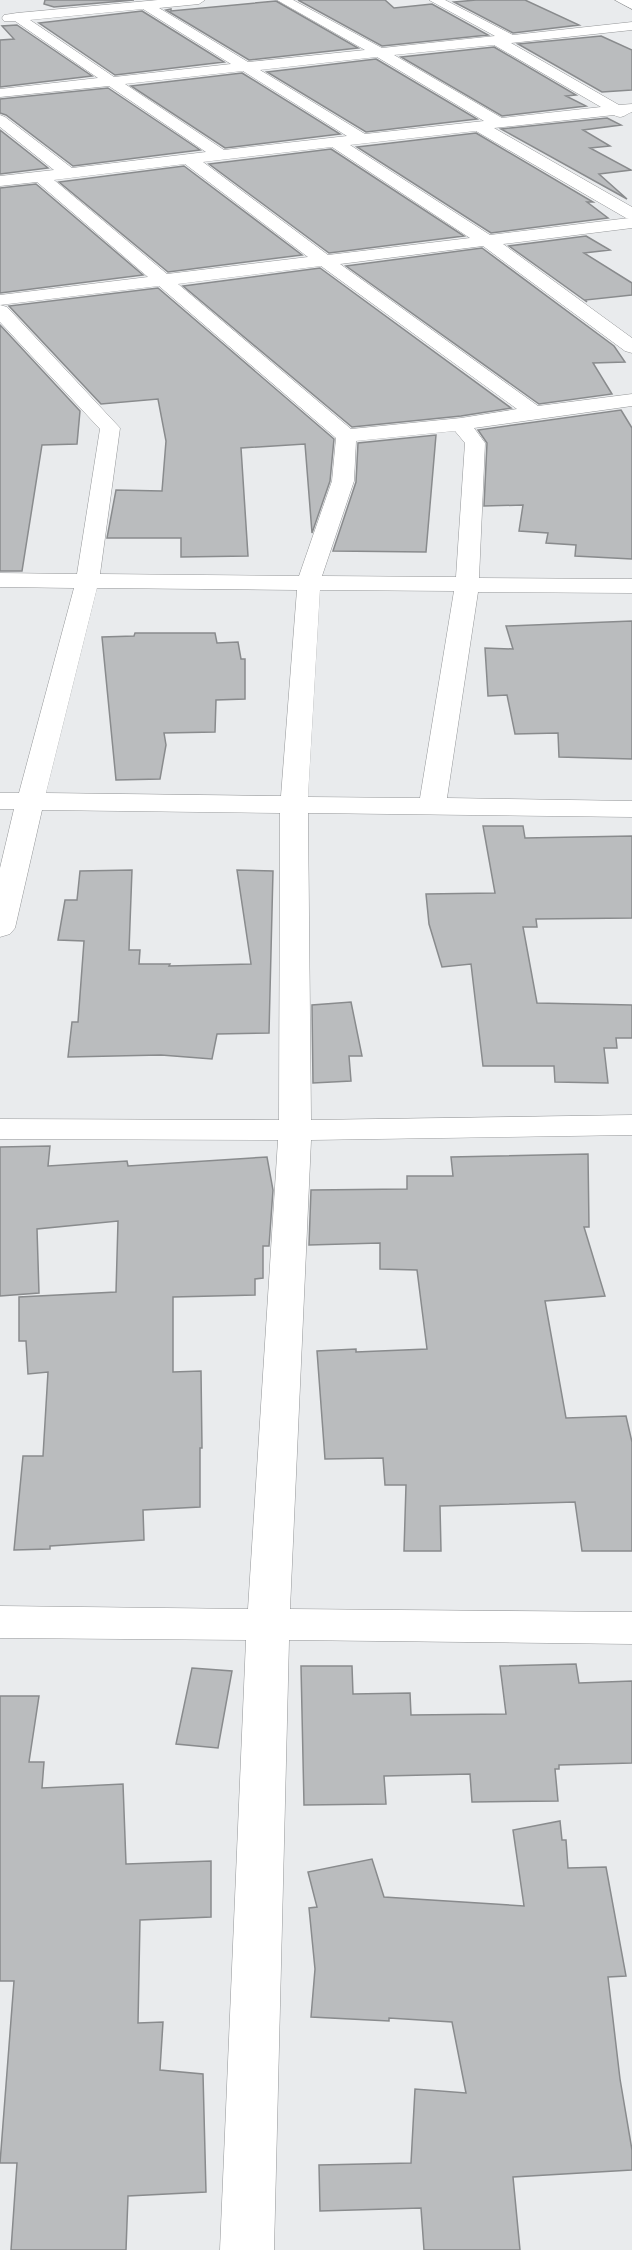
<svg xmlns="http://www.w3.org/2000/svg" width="632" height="2250" font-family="'DM Sans',sans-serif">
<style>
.building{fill:#babcbe;stroke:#898b8d;stroke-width:1.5}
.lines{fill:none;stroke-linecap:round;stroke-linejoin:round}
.minor-casing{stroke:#949698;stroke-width:1}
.minor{fill:#fff;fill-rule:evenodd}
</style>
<rect width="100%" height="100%" fill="#e9ebed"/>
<path class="building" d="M 45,0 L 134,0 L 54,7 L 44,4 Z
M 298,0 L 385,0 L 394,8 L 432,4 L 488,35 L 382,46 Z
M 476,0 L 525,0 L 579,25 L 513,33 L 454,2 Z
M 276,1 L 358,48 L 249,60 L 166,10 L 171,9 L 171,11 Z
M 142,11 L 224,62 L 115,75 L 39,23 Z
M 17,25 L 92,76 L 0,87 L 0,40 L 14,39 L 2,26 Z
M 601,36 L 632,50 L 632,90 L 602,92 L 518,44 Z
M 494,47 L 576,95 L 566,96 L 586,106 L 502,116 L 401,57 Z
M 376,59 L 477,119 L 366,132 L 267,72 Z
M 242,73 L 340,134 L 225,148 L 131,86 Z
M 108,88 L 200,150 L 73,166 L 6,115 L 0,113 L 0,99 Z
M 607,118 L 621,125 L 583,130 L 610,146 L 590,148 L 631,170 L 599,174 L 627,199 L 501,129 Z
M 0,130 L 48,168 L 0,174 Z
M 476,133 L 593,202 L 587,202 L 608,218 L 491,233 L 357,147 Z
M 331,149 L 464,236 L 329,253 L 209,164 Z
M 184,166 L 302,255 L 168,272 L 59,182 Z
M 36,184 L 143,275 L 0,293 L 0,188 Z
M 586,236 L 610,250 L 584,253 L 632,283 L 632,295 L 585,300 L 587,302 L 509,246 Z
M 482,248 L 614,346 L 625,362 L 593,363 L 612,394 L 539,404 L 346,266 Z
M 320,268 L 511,408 L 461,416 L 352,427 L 183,286 Z
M 158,288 L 334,439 L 330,481 L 312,533 L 305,444 L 241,448 L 248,556 L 181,557 L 181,538 L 107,538 L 116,490 L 162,491 L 166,441 L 158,399 L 101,404 L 9,306 Z
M 0,325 L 80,411 L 77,444 L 42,445 L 22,571 L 0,571 Z
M 621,410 L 632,428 L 632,559 L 575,556 L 576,545 L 546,543 L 548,533 L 519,531 L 523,505 L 484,506 L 487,443 L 478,430 Z
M 436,435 L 426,552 L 333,551 L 356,482 L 358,443 Z
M 632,621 L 632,759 L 559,757 L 558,733 L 515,734 L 507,695 L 488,696 L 485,648 L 513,649 L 506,626 Z
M 135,633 L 215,633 L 217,643 L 238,642 L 241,659 L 245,659 L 245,699 L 216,700 L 215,732 L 164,733 L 166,745 L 160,779 L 116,780 L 102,637 L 134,636 Z
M 483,826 L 523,826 L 525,838 L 632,836 L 632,918 L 536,919 L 537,927 L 523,927 L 537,1003 L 632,1005 L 632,1038 L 616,1038 L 617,1048 L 604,1048 L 608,1083 L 555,1082 L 554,1066 L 483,1066 L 471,964 L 442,967 L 429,924 L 426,894 L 495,893 Z
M 132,870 L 129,950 L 140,950 L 139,964 L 170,964 L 169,966 L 251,964 L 237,870 L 273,871 L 269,1033 L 217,1034 L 212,1059 L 161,1055 L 68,1057 L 72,1022 L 78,1022 L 84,941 L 58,940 L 65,900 L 77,900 L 80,871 Z
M 351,1002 L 362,1056 L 349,1056 L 351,1081 L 313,1083 L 312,1005 Z
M 50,1146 L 48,1166 L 127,1161 L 128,1166 L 267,1157 L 273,1190 L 269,1246 L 263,1246 L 263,1278 L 255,1279 L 255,1295 L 173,1297 L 173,1372 L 201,1371 L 202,1448 L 200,1448 L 200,1507 L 143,1510 L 144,1540 L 50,1546 L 50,1549 L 14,1550 L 23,1456 L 43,1456 L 48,1372 L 28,1374 L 26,1341 L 19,1341 L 19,1297 L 116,1292 L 118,1221 L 37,1229 L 39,1293 L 0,1296 L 0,1147 Z
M 588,1154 L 589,1227 L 584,1227 L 605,1296 L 545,1301 L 566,1418 L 626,1416 L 632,1442 L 632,1551 L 582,1551 L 575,1502 L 440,1506 L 441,1551 L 404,1551 L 406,1485 L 385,1485 L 383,1458 L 325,1459 L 317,1351 L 356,1349 L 356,1352 L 427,1349 L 417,1270 L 380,1269 L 380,1243 L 309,1245 L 311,1190 L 407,1189 L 407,1176 L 453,1176 L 451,1157 Z
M 576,1664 L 579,1683 L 632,1681 L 632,1763 L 559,1765 L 559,1769 L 555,1769 L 558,1801 L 472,1802 L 470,1774 L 384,1776 L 386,1804 L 304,1805 L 301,1666 L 352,1666 L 353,1694 L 410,1693 L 411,1715 L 506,1714 L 500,1666 Z
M 192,1668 L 232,1671 L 218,1748 L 176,1744 Z
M 0,1696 L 39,1696 L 29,1762 L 44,1762 L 42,1788 L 123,1784 L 126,1864 L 211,1861 L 211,1917 L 140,1920 L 138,2023 L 163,2022 L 160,2070 L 203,2074 L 206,2192 L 128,2196 L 126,2250 L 11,2250 L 17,2163 L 0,2163 L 14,1981 L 0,1981 Z
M 560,1821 L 562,1840 L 566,1840 L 568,1868 L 606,1867 L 626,1976 L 608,1977 L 620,2079 L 632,2150 L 632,2170 L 513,2177 L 520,2250 L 424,2250 L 421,2208 L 320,2211 L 319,2165 L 411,2163 L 415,2089 L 466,2093 L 452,2022 L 389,2018 L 389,2021 L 311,2017 L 315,1969 L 309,1908 L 317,1907 L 308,1872 L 372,1859 L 384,1897 L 524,1906 L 513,1830 Z"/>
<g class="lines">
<defs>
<path id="minor" d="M 158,0 L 205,0 L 199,4 L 159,8 L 248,62 L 365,50 L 277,0 L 293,0 L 382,48 L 495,36 L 429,0 L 445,0 L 513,35 L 632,22 L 632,30 L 511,43 L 619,105 L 632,104 L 632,112 C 625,114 623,120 614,115 L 494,128 L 632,207 L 632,228 L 503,244 L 632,338 L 632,353 L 625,351 L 483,246 L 340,264 L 538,406 L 632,394 L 632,406 L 474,428 L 485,443 L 479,578 L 632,579 L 632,593 L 478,592 L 447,798 L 632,801 L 632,817 L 308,813 L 311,1120 L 632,1115 L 632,1135 L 311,1140 L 290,1609 L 632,1612 L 632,1644 L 289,1640 L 274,2250 L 220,2250 L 246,1640 L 0,1638 L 0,1606 L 248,1609 L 278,1140 L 0,1139 L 0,1119 L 279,1120 L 280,813 L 42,810 L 15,928 L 10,934 L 0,937 L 0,868 L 14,809 L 0,809 L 0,793 L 19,793 L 74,588 L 0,587 L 0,573 L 77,574 L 100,429 L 0,322 L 0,295 L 148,277 L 37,182 L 0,186 L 0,176 L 54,170 L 0,127 L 0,115 L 5,117 L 72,168 L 206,152 L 109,86 L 0,97 L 0,89 L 98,78 L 15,21 L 4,21 L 2,18 L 4,15 L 17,13 ZM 143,9 L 231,64 L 114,77 L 30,20 ZM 494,45 L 601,107 L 502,118 L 394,55 ZM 377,57 L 484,121 L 365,134 L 260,70 ZM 243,71 L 347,136 L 224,150 L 125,84 ZM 476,131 L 626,218 L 629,218 L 490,235 L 350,145 ZM 332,147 L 470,238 L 328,255 L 203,162 ZM 185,164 L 308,257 L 167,274 L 54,180 ZM 321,266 L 517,409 L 461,418 L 351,429 L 178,284 ZM 159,286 L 336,438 L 332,481 L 299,576 L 100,574 L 120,428 L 7,307 L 0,305 ZM 455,431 L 465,443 L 456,577 L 322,576 L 354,481 L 356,441 ZM 97,588 L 297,590 L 281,796 L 46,793 ZM 320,590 L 454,591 L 420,798 L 308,797 Z
M 615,0 L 632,0 L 632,9 Z"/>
</defs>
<use href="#minor" class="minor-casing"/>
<use href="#minor" class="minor"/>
</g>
</svg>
